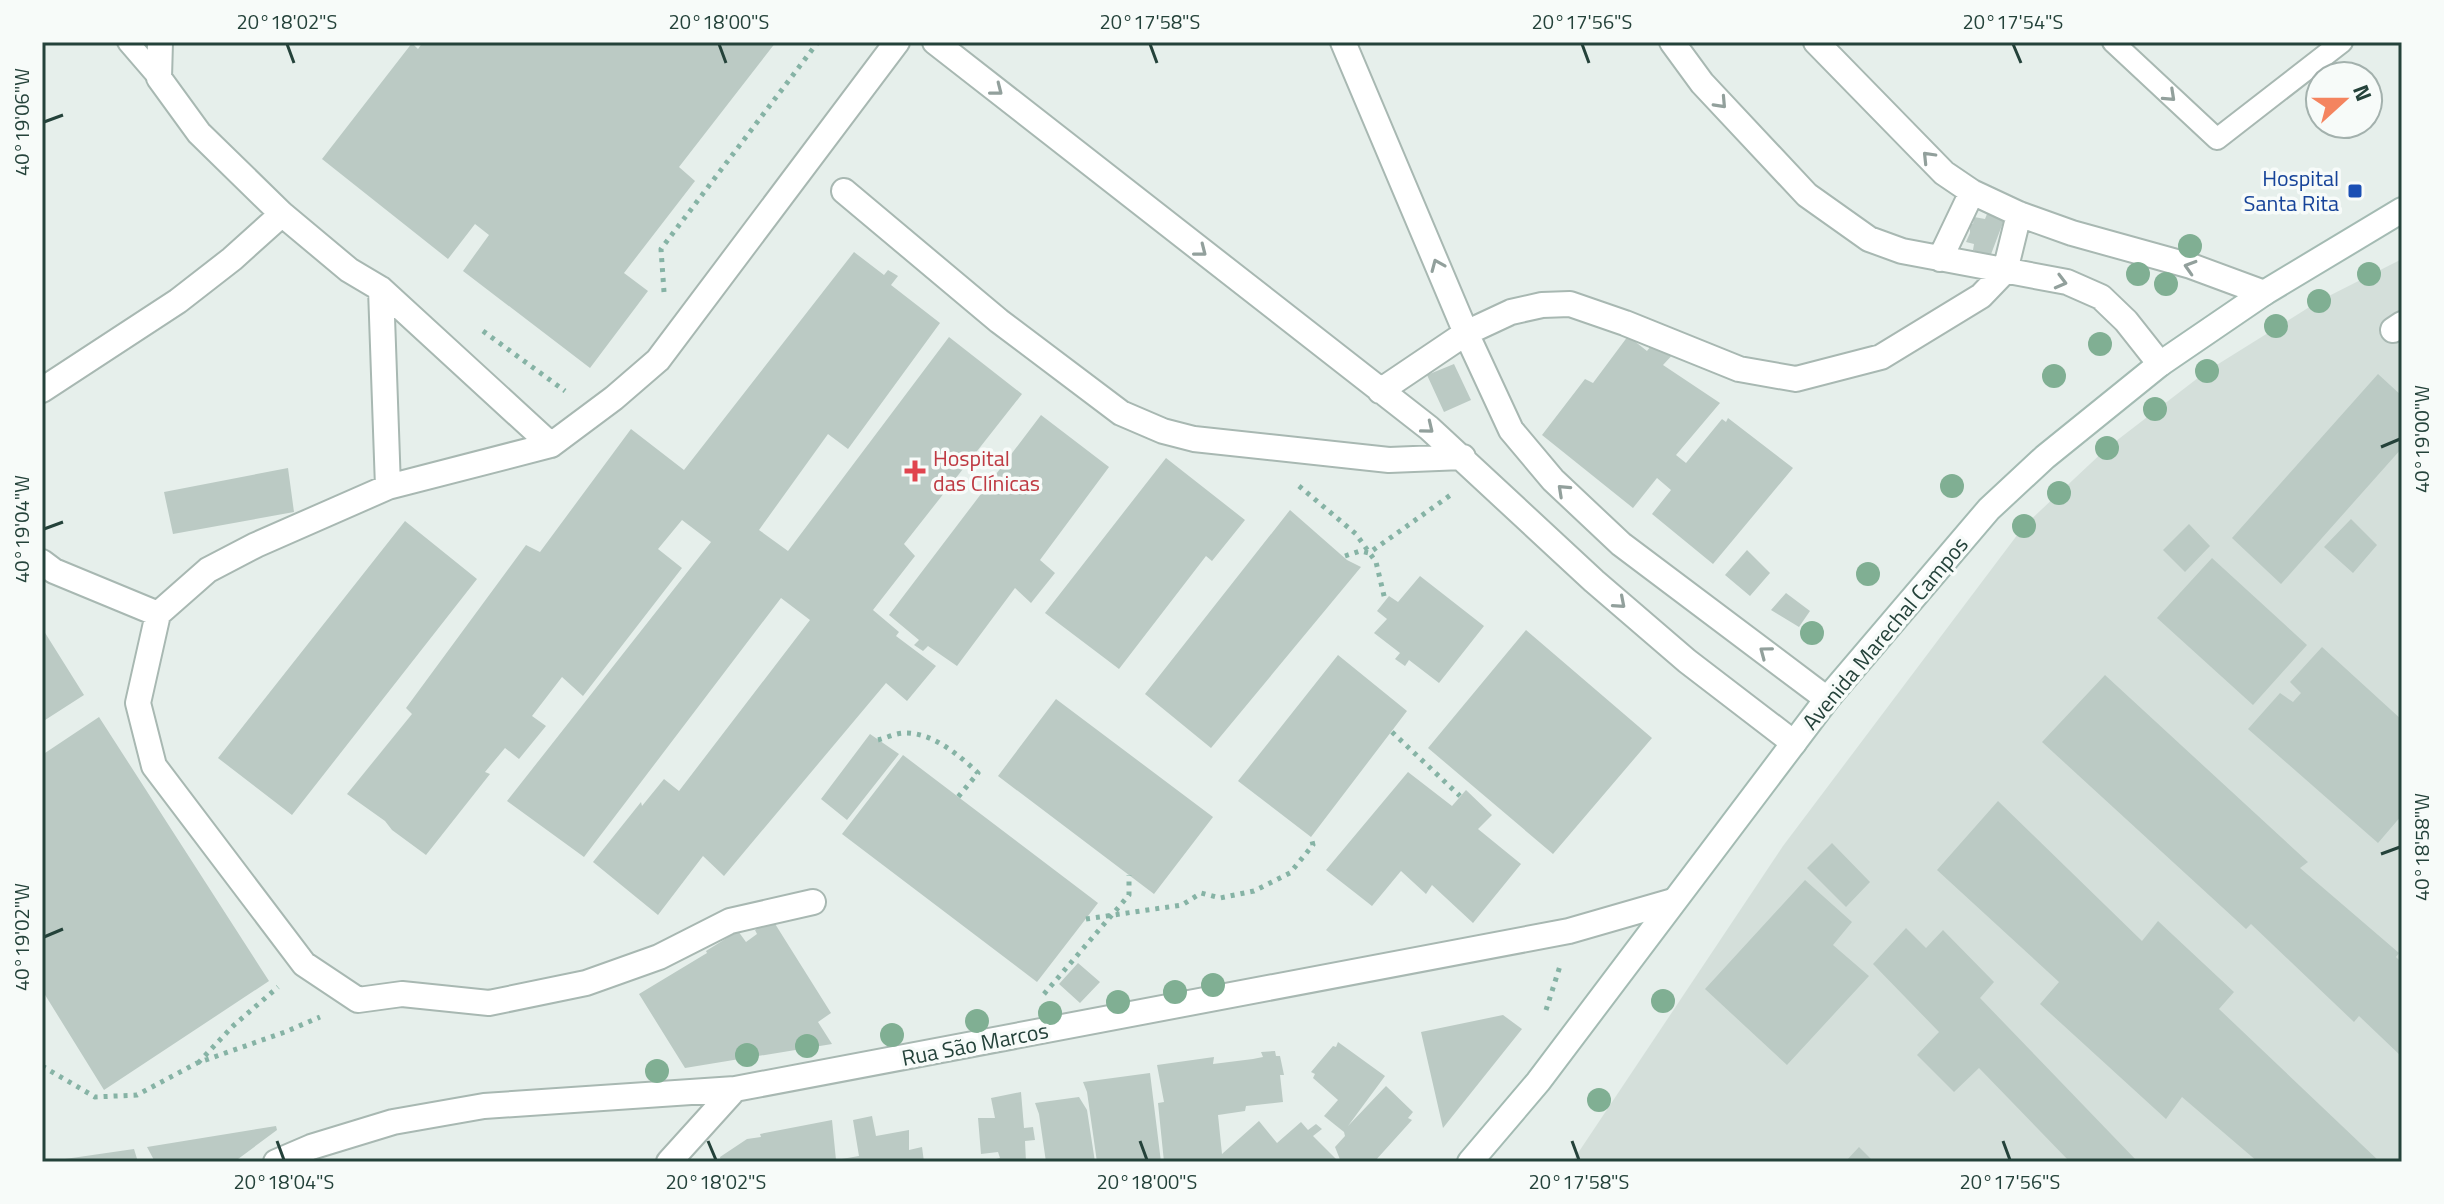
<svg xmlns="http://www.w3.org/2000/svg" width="2444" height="1204" font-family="'Titillium Web',sans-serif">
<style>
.built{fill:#d4dfda}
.building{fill:#bbcac4}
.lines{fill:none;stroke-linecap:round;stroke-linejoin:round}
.lane-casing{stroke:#a8b8b2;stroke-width:24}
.street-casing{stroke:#a8b8b2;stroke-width:28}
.secondary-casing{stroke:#a4bbb3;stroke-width:28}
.path{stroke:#86b3a5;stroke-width:5;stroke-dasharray:4 6;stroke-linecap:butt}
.lane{stroke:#fff;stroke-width:20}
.street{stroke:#fff;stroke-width:24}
.secondary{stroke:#fff;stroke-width:24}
.tree{fill:#80af93}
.oneway{stroke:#92a09c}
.ticks{fill:none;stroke:#24423a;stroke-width:3}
.transit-dot{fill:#1a4fb4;stroke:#f7fbf9;stroke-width:3}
.health-dot{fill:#e0444e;stroke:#f7fbf9;stroke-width:3}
.labels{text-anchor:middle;stroke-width:7;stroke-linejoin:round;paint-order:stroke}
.transit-label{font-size:22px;fill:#164399;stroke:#f7fbf9;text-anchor:end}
.health-label{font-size:22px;fill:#be3a42;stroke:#f7fbf9;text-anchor:start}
.street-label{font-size:22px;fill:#24423a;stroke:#f7fbf9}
.neatline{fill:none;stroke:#24423a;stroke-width:3}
.ticks-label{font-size:20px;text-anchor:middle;fill:#24423a}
</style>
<rect width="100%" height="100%" fill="#e6efeb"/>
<path class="built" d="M 2402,259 L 2402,1162 L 1572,1162 L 1783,846 L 2024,526 L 2107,448 L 2207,371 L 2319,301 Z"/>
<path class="building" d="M 423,42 L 776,42 L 679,167 L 695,181 L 624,273 L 648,291 L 590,368 L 463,271 L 489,235 L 475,224 L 448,259 L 322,159 L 412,43 L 418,49 Z
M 1987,214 L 2004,220 L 1990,257 L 1973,250 L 1974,244 L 1966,242 L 1970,233 L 1970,223 L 1973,224 L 1974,217 L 1985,219 Z
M 854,252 L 884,275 L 888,270 L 898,276 L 891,285 L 940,323 L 848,449 L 828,434 L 759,530 L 788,551 L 949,337 L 1022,394 L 904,544 L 915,556 L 873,610 L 899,632 L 896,636 L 936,666 L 907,701 L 886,683 L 724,876 L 703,856 L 658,915 L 593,862 L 641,802 L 642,806 L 664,779 L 679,791 L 810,620 L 781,598 L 584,857 L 507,801 L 711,542 L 682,520 L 658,549 L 682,568 L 583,696 L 562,677 L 532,716 L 546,726 L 519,759 L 505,748 L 485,772 L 490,774 L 426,855 L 392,830 L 385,821 L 347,794 L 412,714 L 406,708 L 526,545 L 540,552 L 631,429 L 684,470 Z
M 1628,336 L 1647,351 L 1657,338 L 1676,351 L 1663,365 L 1720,403 L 1676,455 L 1686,463 L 1722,419 L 1726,422 L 1728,418 L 1793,468 L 1713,564 L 1652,514 L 1671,490 L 1657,478 L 1633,508 L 1542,435 L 1585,379 L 1593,383 Z
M 1454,364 L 1471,400 L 1444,412 L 1427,375 Z
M 2378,374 L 2402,396 L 2402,448 L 2281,584 L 2232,538 Z
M 1041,415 L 1109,467 L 1040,560 L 1055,573 L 1031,603 L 1015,588 L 957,666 L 928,646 L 923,651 L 914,645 L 919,640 L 889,615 Z
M 1166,458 L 1245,520 L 1212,561 L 1206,556 L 1119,669 L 1045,613 Z
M 288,468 L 294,512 L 173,534 L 164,492 Z
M 1290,510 L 1347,560 L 1361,567 L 1211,748 L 1145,694 Z
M 2351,519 L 2377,545 L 2353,573 L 2324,547 Z
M 405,521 L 477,579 L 292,815 L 218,758 Z
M 2189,524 L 2210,546 L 2185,572 L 2163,550 Z
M 1747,550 L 1770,573 L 1750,596 L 1725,575 Z
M 2212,558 L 2307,645 L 2253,705 L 2157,618 Z
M 1420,576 L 1484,626 L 1439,683 L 1409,660 L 1405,666 L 1395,659 L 1400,653 L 1374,633 L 1387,619 L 1377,611 L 1389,596 L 1398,602 Z
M 1786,593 L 1810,611 L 1799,627 L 1771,610 Z
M 42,628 L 84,695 L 42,722 Z
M 1526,630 L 1652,738 L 1553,854 L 1428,748 Z
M 2322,647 L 2402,720 L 2402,815 L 2378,843 L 2248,729 L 2280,693 L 2293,702 L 2301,693 L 2290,682 Z
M 1338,655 L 1407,711 L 1311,837 L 1238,781 Z
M 2105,675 L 2308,862 L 2300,868 L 2399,953 L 2396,957 L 2402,963 L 2402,1057 L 2359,1016 L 2354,1022 L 2251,924 L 2246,929 L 2042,742 Z
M 1056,699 L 1213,817 L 1154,894 L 998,776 Z
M 99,717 L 269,981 L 104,1090 L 42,990 L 42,755 Z
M 870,734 L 899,754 L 847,820 L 821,799 Z
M 903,755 L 1098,903 L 1037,982 L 842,834 Z
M 1408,772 L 1452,806 L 1466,790 L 1492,815 L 1478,829 L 1521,864 L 1473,923 L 1432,885 L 1426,894 L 1401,871 L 1372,906 L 1326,870 Z
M 1998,801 L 2142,941 L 2158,921 L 2234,992 L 2219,1009 L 2380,1162 L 2258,1162 L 2182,1097 L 2166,1119 L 2040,1004 L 2059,982 L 1937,870 Z
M 1832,843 L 1870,882 L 1846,907 L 1807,868 Z
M 1805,880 L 1852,922 L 1833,945 L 1869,976 L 1787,1065 L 1705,989 Z
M 772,919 L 831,1013 L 818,1022 L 832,1044 L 685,1068 L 639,994 L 707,953 L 706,951 L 738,931 L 746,942 L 757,934 L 755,930 Z
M 1906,928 L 1926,948 L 1943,930 L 1994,982 L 1980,998 L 2138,1162 L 2070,1162 L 1979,1068 L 1954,1092 L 1917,1055 L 1939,1032 L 1873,964 Z
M 1078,963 L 1100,982 L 1080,1003 L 1059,984 Z
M 1503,1015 L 1522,1029 L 1443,1128 L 1421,1032 Z
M 1338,1042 L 1385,1076 L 1348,1126 L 1386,1086 L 1413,1112 L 1408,1118 L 1412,1120 L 1375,1161 L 1341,1162 L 1335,1147 L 1345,1136 L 1344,1132 L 1324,1116 L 1338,1100 L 1313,1078 L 1315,1074 L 1311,1072 L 1333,1046 L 1336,1047 Z
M 1275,1051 L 1276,1056 L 1280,1056 L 1284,1075 L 1280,1075 L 1283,1102 L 1246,1106 L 1245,1111 L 1218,1115 L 1222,1154 L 1259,1121 L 1277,1143 L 1301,1122 L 1308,1130 L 1316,1124 L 1322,1129 L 1313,1136 L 1337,1160 L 1335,1162 L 1164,1162 L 1158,1103 L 1164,1102 L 1157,1065 L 1214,1057 L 1213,1064 L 1253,1059 L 1263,1057 L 1261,1052 Z
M 1150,1073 L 1161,1162 L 1097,1162 L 1087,1092 L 1083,1082 Z
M 1021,1092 L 1024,1128 L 1033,1127 L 1035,1140 L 1025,1141 L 1026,1162 L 984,1162 L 1000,1158 L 998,1152 L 981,1154 L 978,1118 L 995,1118 L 991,1098 Z
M 1079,1097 L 1087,1110 L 1095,1162 L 1046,1162 L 1039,1114 L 1035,1103 Z
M 872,1116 L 876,1136 L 909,1130 L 909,1150 L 922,1147 L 924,1162 L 721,1162 L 720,1157 L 747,1139 L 761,1137 L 760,1134 L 832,1120 L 836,1160 L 859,1156 L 853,1120 Z
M 276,1126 L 277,1130 L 234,1162 L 155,1162 L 147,1147 Z
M 1859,1147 L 1874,1162 L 1845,1162 Z
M 134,1149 L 138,1162 L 58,1162 L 58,1160 Z"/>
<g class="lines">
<defs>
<path id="lane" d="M 128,42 L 159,78
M 2113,42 L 2217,139 L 2342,42"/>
<path id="street" d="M 160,42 L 159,78 L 199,133 L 282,214 L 349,270 L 381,289 L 551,445
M 935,42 L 1429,428 L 1594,581 L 1687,661 L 1794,743
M 1343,42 L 1466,333 L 1511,430 L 1553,480 L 1621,544 L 1827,699
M 1672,42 L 1702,83 L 1807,195 L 1869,239 L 1902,251 L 2067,282 L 2101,297 L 2126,321 L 2160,364
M 1816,42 L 1944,173 L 1972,192 L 2019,214 L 2072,233 L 2191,266 L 2264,293
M 844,191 L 999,321 L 1121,413 L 1163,431 L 1194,439 L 1389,460 L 1463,457
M 1940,259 L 1972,192
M 381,289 L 388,487
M 2393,330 L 2402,324
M 42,390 L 178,301 L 232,259 L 282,214
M 1380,391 L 1466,333 L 1511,312 L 1542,305 L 1570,304 L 1625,323 L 1739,369 L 1796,379 L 1881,357 L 1981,296 L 2005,271 L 2019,214
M 42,562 L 54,571 L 158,614
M 813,902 L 730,921 L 659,957 L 586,983 L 489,1003 L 402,994 L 358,1000 L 304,964 L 154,766 L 138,703 L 158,614 L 208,570 L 256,545 L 388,487 L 551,445 L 614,398 L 658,360 L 897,42
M 276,1162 L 311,1147 L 393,1122 L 484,1106 L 735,1089 L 1569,931 L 1673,901
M 669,1162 L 735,1089"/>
<path id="secondary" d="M 1470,1162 L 1538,1082 L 1827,699 L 1989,509 L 2045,457 L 2160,364 L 2264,293 L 2402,210"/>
</defs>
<use href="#lane" class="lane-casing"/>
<use href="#street" class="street-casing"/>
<use href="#secondary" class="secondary-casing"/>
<path class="path" d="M 664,292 L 661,249 L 818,42
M 483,331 L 565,391
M 1299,486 L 1356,534 L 1376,562 L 1385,600
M 1345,556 L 1360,551 L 1369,553 L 1452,494
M 1392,732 L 1460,796
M 878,740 C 886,738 896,733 904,733 C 932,732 959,755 978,773 L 958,797
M 1086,919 L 1182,905 L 1201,893 L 1220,898 L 1254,891 L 1290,873 L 1313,845 L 1311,837
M 1044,994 L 1129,895 L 1129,875
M 1546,1010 L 1560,966
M 198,1063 L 233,1026 L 278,987
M 42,1066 L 95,1097 L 137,1095 L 197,1063 L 285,1032 L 320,1017"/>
<use href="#lane" class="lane"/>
<use href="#street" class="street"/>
<use href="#secondary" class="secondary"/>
</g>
<g class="tree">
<circle cx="2190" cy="246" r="12"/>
<circle cx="2138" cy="274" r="12"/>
<circle cx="2369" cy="274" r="12"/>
<circle cx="2166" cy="284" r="12"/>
<circle cx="2319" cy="301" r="12"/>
<circle cx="2276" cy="326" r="12"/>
<circle cx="2100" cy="344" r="12"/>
<circle cx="2207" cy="371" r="12"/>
<circle cx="2054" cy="376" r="12"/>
<circle cx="2155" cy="409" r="12"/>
<circle cx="2107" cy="448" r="12"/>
<circle cx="1952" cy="486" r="12"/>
<circle cx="2059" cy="493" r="12"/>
<circle cx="2024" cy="526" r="12"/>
<circle cx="1868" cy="574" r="12"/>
<circle cx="1812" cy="633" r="12"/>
<circle cx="1213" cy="985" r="12"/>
<circle cx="1175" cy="992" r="12"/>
<circle cx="1663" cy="1001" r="12"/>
<circle cx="1118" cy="1002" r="12"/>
<circle cx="1050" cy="1013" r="12"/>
<circle cx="977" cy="1021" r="12"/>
<circle cx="892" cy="1035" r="12"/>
<circle cx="807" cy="1046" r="12"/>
<circle cx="747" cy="1055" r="12"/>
<circle cx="657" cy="1071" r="12"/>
<circle cx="1599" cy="1100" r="12"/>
</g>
<defs><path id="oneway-chevron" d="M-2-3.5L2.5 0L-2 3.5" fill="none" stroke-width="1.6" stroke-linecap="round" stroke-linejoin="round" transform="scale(2)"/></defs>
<g class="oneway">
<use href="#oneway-chevron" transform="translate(997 90) rotate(38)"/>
<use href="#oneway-chevron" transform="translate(2170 96) rotate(43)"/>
<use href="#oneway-chevron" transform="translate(1721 103) rotate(47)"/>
<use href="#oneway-chevron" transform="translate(1928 157) rotate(-134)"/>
<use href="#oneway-chevron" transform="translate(1201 251) rotate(38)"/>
<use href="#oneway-chevron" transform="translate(1437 265) rotate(-113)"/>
<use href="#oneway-chevron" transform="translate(2190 267) rotate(-163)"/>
<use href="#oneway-chevron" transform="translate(2061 282) rotate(15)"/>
<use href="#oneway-chevron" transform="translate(1428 428) rotate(39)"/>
<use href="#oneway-chevron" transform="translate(1563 490) rotate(-137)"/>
<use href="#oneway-chevron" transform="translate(1620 603) rotate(41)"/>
<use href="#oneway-chevron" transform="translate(1765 652) rotate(-143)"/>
</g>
<path class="ticks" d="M 287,44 L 294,63M 719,44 L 726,63M 1150,44 L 1157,63M 1582,44 L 1589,63M 2013,44 L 2021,63M 44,122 L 63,115M 2381,447 L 2400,439M 44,529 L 63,522M 2381,854 L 2400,847M 44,937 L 63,929M 277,1141 L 284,1160M 708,1141 L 716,1160M 1140,1141 L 1147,1160M 1572,1141 L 1579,1160M 2003,1141 L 2010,1160"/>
<rect class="transit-dot" x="2347" y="183" width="16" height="16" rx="4"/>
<path class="health-dot" d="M911 459h8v8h8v8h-8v8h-8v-8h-8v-8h8z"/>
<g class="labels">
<g class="transit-label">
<text x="2339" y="186">Hospital<tspan x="2339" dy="25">Santa Rita</tspan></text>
</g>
<g class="health-label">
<text x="933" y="466">Hospital<tspan x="933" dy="25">das Clínicas</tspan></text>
</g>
<g class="street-label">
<text transform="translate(1885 633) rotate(-50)" y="8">Avenida Marechal Campos</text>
<text transform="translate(975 1044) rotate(-11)" y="8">Rua São Marcos</text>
</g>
</g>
<rect width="2444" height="1204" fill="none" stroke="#f7fbf9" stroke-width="88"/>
<g transform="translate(2344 100) rotate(69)"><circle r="38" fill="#f7fbf9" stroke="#a3b1ad" stroke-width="2"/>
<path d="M0-6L14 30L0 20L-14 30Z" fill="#f4845f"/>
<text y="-12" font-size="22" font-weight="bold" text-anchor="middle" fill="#24423a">N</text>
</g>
<rect x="44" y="44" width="2356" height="1116" class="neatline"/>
<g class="ticks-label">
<text x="287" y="29">20°18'02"S</text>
<text x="719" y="29">20°18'00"S</text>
<text x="1150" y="29">20°17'58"S</text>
<text x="1582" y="29">20°17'56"S</text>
<text x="2013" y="29">20°17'54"S</text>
<text transform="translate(22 122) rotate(-90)" y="7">40°19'06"W</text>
<text transform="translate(2422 439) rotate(-90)" y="7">40°19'00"W</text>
<text transform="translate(22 529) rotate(-90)" y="7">40°19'04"W</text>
<text transform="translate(2422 847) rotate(-90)" y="7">40°18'58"W</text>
<text transform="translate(22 937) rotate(-90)" y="7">40°19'02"W</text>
<text x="284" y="1189">20°18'04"S</text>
<text x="716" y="1189">20°18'02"S</text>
<text x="1147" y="1189">20°18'00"S</text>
<text x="1579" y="1189">20°17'58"S</text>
<text x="2010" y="1189">20°17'56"S</text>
</g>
</svg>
